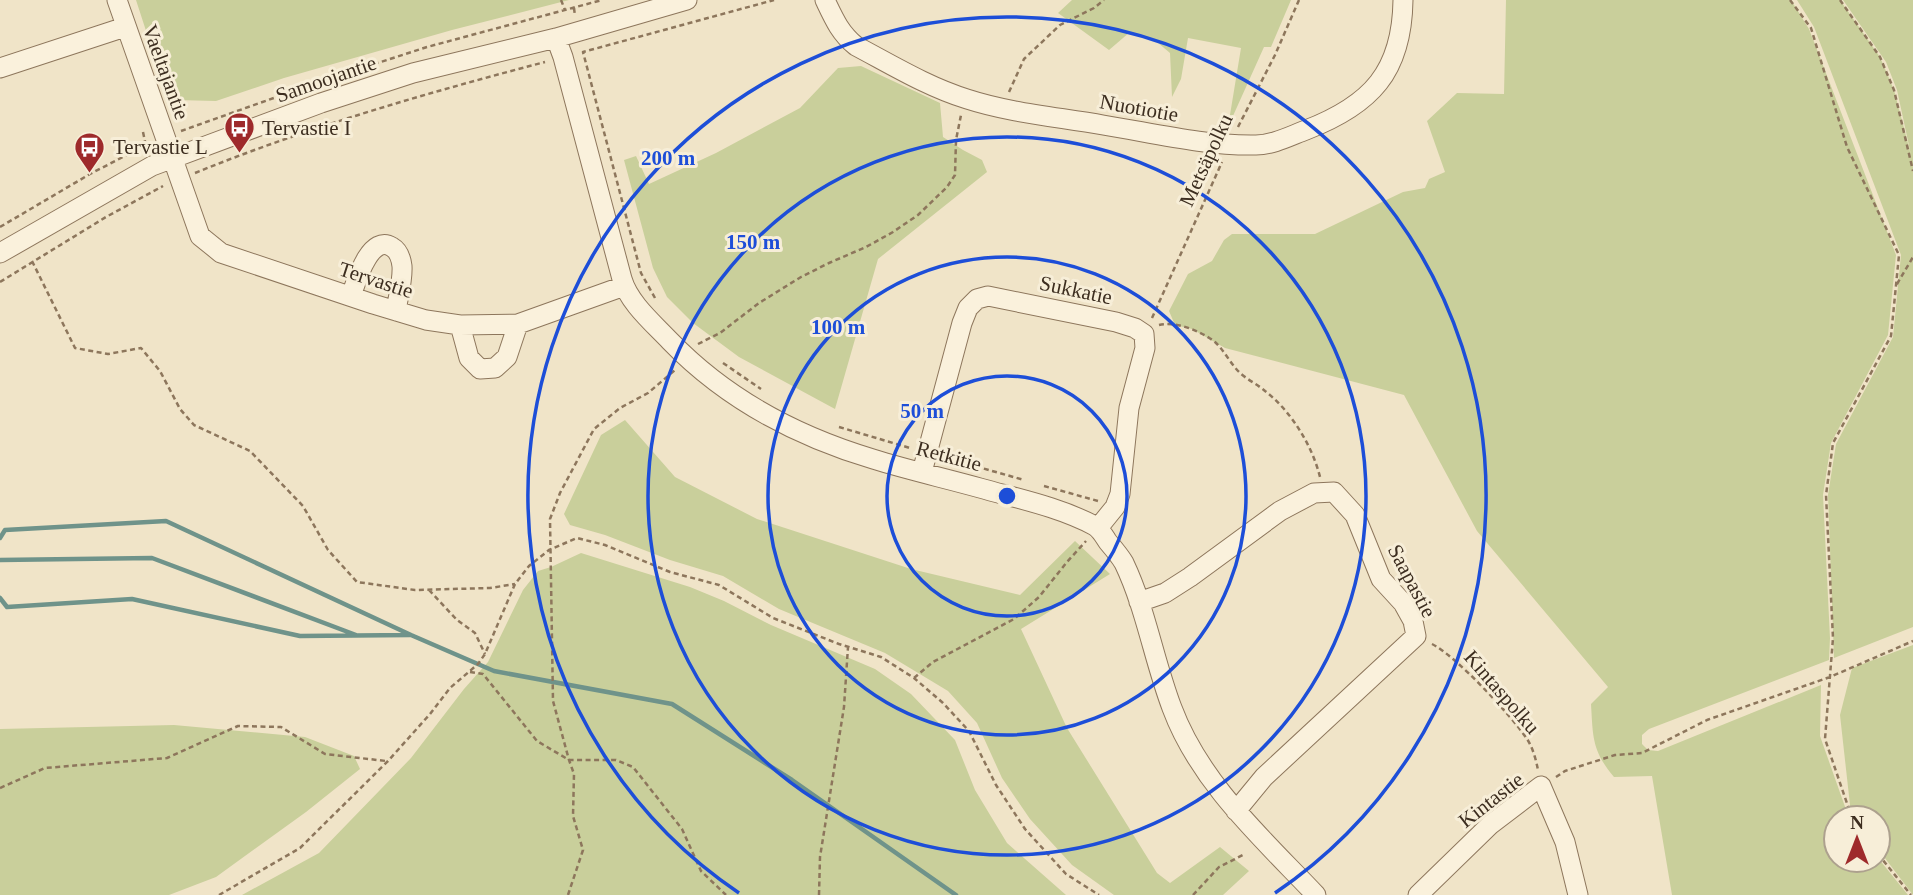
<svg xmlns="http://www.w3.org/2000/svg" width="1913" height="895" font-family="Georgia,serif">
<style>
.green{fill:#c9cf9b}
.lines{fill:none;stroke-linecap:round;stroke-linejoin:round}
.stream{stroke:#6f938a;stroke-width:4.5}
.minor-casing{stroke:#8d765c;stroke-width:21}
.path{stroke:#8d765c;stroke-width:2.5;stroke-dasharray:5 3.5;stroke-linecap:butt}
.minor{stroke:#faf1dc;stroke-width:19}
.ring{fill:none;stroke:#1d4ed8;stroke-width:3.5}
.labels{text-anchor:middle;stroke-width:6;stroke-linejoin:round;paint-order:stroke}
.street-label{font-size:21px;fill:#3d2e20;stroke:#f7eed8}
.poi-label{font-size:21px;fill:#3d2e20;stroke:#f7eed8;text-anchor:start}
.centre{fill:#1d4ed8;stroke:#f7eed8;stroke-width:3.5}
.ring-label{font-size:21px;text-anchor:middle;font-weight:bold;fill:#1d4ed8;stroke:#f7eed8;stroke-width:6;stroke-linejoin:round;paint-order:stroke}
</style>
<rect width="100%" height="100%" fill="#f0e4c8"/>
<path class="green" d="M 136,0 L 569,0 L 452,30 L 284,78 L 216,101 L 176,100 L 161,77 Z
M 1072,0 L 1291,0 L 1271,47 L 1264,47 L 1228,127 L 1241,48 L 1188,38 L 1181,79 L 1172,97 L 1170,53 L 1157,42 L 1130,32 L 1109,50 L 1058,13 Z
M 1506,0 L 1791,0 L 1809,29 L 1896,255 L 1888,335 L 1831,443 L 1823,495 L 1830,638 L 1829,660 L 1649,729 L 1642,735 L 1642,744 L 1648,750 L 1658,751 L 1821,685 L 1820,736 L 1849,818 L 1836,818 L 1836,860 L 1878,860 L 1878,858 L 1908,895 L 1672,895 L 1652,776 L 1614,777 C 1592,751 1593,737 1591,704 L 1608,687 L 1477,531 L 1404,395 L 1225,348 L 1192,329 L 1175,325 L 1169,311 L 1188,274 L 1212,261 L 1224,240 L 1232,234 L 1315,234 L 1403,192 L 1425,188 L 1429,179 L 1445,172 L 1427,121 L 1457,93 L 1504,94 Z
M 1797,0 L 1840,0 L 1880,57 L 1894,90 L 1911,155 L 1897,90 L 1886,62 L 1843,0 L 1913,0 L 1913,627 L 1834,658 L 1828,495 L 1836,444 L 1893,337 L 1901,255 L 1814,27 Z
M 861,66 L 940,103 L 943,137 L 963,150 L 982,160 L 987,172 L 878,259 L 835,409 L 739,357 L 693,323 L 667,297 L 653,268 L 624,160 L 636,156 L 649,184 L 716,153 L 800,108 L 838,68 Z
M 625,420 L 675,477 L 757,519 L 911,569 L 1020,595 L 1075,541 L 1110,574 L 1021,629 L 1067,728 L 1157,873 L 1170,883 L 1220,847 L 1249,871 L 1223,895 L 1114,895 L 1072,865 L 1030,819 L 1002,778 L 977,723 L 948,691 L 885,653 L 779,609 L 723,576 L 670,560 L 605,535 L 570,525 L 564,514 L 601,435 Z
M 581,553 L 690,587 L 724,601 L 771,625 L 875,669 L 911,694 L 955,740 L 975,790 L 1007,843 L 1066,895 L 242,895 L 319,853 L 411,758 L 464,689 L 488,662 L 523,590 L 538,571 L 551,567 Z
M 1913,645 L 1913,895 L 1878,849 L 1878,818 L 1854,818 L 1851,814 L 1840,715 L 1852,668 Z
M 174,725 L 305,737 L 354,756 L 360,769 L 306,812 L 216,877 L 169,895 L 0,895 L 0,729 Z"/>
<g class="lines">
<path class="stream" d="M 0,538 L 5,530 L 166,521 L 411,635 L 494,671 L 672,704 L 792,780 L 956,895
M 0,560 L 152,558 L 356,635
M 0,598 L 7,607 L 132,599 L 300,636 L 410,635"/>
<defs>
<path id="minor" d="M 117,0 L 200,236 L 221,253 L 373,304 L 426,320 L 460,325 L 518,324 L 624,286
M 825,0 C 834,19 840,33 856,46 C 892,65 928,87 967,99 C 1010,113 1058,117 1103,125 C 1153,133 1205,146 1256,145 C 1273,145 1290,136 1306,130 C 1371,105 1402,72 1403,0
M 556,38 L 563,57 L 622,279 C 629,303 653,323 670,341 C 726,399 796,436 873,459 C 908,470 944,478 980,488 C 1019,499 1059,507 1095,526 C 1101,530 1104,536 1108,542 C 1114,549 1120,556 1124,563 C 1146,609 1154,661 1172,708 C 1200,783 1262,838 1316,895
M 0,68 L 125,27
M 0,253 L 152,166 L 321,103 L 413,73 L 556,38 L 687,0
M 351,296 C 356,282 370,233 392,247 C 399,251 401,258 402,266 C 403,280 398,297 396,311
M 460,325 L 469,358 L 480,369 L 495,368 L 507,357 L 518,324
M 922,472 L 962,323 L 968,308 L 977,299 L 988,296 L 1116,322 L 1135,328 L 1144,334 L 1145,348 L 1129,408 L 1120,494 L 1115,507 L 1098,528
M 1139,602 L 1165,593 L 1190,577 L 1280,511 L 1314,493 L 1334,492 L 1355,515 L 1381,579 L 1403,603 L 1413,621 L 1416,636 L 1264,777 L 1236,811
M 1418,895 L 1490,825 L 1541,786 L 1565,842 L 1578,895"/>
</defs>
<use href="#minor" class="minor-casing"/>
<path class="path" d="M 561,0 L 565,10
M 1790,0 L 1811,28 L 1847,147 L 1899,255 L 1891,336 L 1833,443 L 1826,495 L 1833,638 L 1825,739 L 1852,818
M 1840,0 L 1880,57 L 1894,90 L 1913,171
M 574,8 L 575,16
M 1009,92 L 1024,59 L 1060,25 L 1094,8 L 1104,0
M 1238,127 L 1275,55 L 1299,0
M 181,131 L 313,84 L 427,47 L 602,0
M 143,132 L 146,146
M 195,173 C 308,127 427,93 545,62
M 0,227 L 90,174 L 148,144
M 32,261 L 75,348 L 108,354 L 141,348 L 160,371 L 180,409 L 194,425 L 250,451 L 303,506 L 328,550 L 357,582 L 415,590 L 490,588 L 515,584
M 0,282 L 106,217 L 163,186
M 1897,284 L 1913,257
M 655,298 L 641,273 L 583,52 L 774,0
M 1152,318 L 1222,162
M 1159,325 C 1176,321 1201,331 1215,342 C 1224,350 1230,363 1239,372 C 1246,379 1257,384 1265,391 C 1291,411 1312,445 1320,477
M 698,344 L 720,333 L 759,303 L 801,277 L 829,263 L 866,247 L 893,232 L 918,215 L 947,187 L 955,175 L 956,140 L 961,115
M 723,363 L 761,389
M 839,427 L 910,448
M 943,457 L 1024,480
M 1044,486 L 1098,501
M 429,590 L 457,620 L 475,633 L 485,654
M 1432,644 C 1456,656 1511,715 1527,739 C 1533,748 1536,760 1538,770
M 470,672 L 483,674 L 537,741 L 569,760 L 616,760 L 633,767 L 682,829 L 701,871 L 726,895
M 914,678 L 933,662 L 1014,619 L 1039,597 L 1067,562 L 1086,541
M 1556,777 L 1565,771 L 1615,755 L 1642,753 L 1707,720 L 1830,677 L 1913,641
M 0,788 L 45,768 L 167,758 L 238,726 L 281,727 L 325,754 L 386,761
M 1878,854 L 1911,895
M 219,895 L 300,848 L 388,761 L 430,714 L 450,688 L 478,664 L 485,654 L 515,584 L 529,566 L 549,550 L 577,538 L 605,545 L 670,572 L 719,585 L 773,618 L 839,644 L 881,657 L 914,678 L 943,703 L 969,731 L 996,785 L 1025,829 L 1066,874 L 1099,895
M 568,895 L 583,850 L 573,816 L 574,774 L 569,760 L 553,701 L 550,519 L 560,493 L 594,429 L 620,408 L 648,393 L 675,370
M 819,895 L 820,857 L 844,707 L 848,647
M 1193,895 L 1219,867 L 1245,854"/>
<use href="#minor" class="minor"/>
</g>
<g class="ring">
<circle cx="1007" cy="496" r="120"/>
<circle cx="1007" cy="496" r="239"/>
<circle cx="1007" cy="496" r="359"/>
<path d="M739 893A479 479 0 1 1 1275 893"/>
</g>
<defs>
<symbol id="bus-pin" viewBox="-11 -11 22 30"><path d="M0 17L-7.5 6A9.5 9.5 0 1 1 7.5 6Z" fill="#9e2a2b" stroke="#f7eed8"/><path d="M-5-6H5V4H4V6H2V4H-2V6H-4V4H-5ZM-3.5-4V0h7V-4ZM-3.5 1.2v1.5H-2V1.2ZM2 1.2v1.5H3.5V1.2Z" fill="#fff"/></symbol>
</defs>
<g fill-rule="evenodd">
<use href="#bus-pin" x="222" y="110" width="35" height="47"/>
<use href="#bus-pin" x="72" y="130" width="35" height="47"/>
</g>
<g class="labels">
<g class="street-label">
<text transform="translate(166 72) rotate(70)" y="7">Vaeltajantie</text>
<text transform="translate(326 79) rotate(-19)" y="7">Samoojantie</text>
<text transform="translate(1139 108) rotate(10)" y="7">Nuotiotie</text>
<text transform="translate(1206 160) rotate(-65)" y="7">Metsäpolku</text>
<text transform="translate(376 280) rotate(18)" y="7">Tervastie</text>
<text transform="translate(1076 290) rotate(12)" y="7">Sukkatie</text>
<text transform="translate(949 456) rotate(15)" y="7">Retkitie</text>
<text transform="translate(1412 581) rotate(62)" y="7">Saapastie</text>
<text transform="translate(1502 692) rotate(49)" y="7">Kintaspolku</text>
<text transform="translate(1491 800) rotate(-38)" y="7">Kintastie</text>
</g>
<g class="poi-label">
<text x="262" y="135">Tervastie I</text>
<text x="113" y="154">Tervastie L</text>
</g>
</g>
<circle cx="1007" cy="496" r="10" class="centre"/>
<g class="ring-label">
<text x="668" y="165">200 m</text>
<text x="753" y="249">150 m</text>
<text x="838" y="334">100 m</text>
<text x="922" y="418">50 m</text>
</g>
<g transform="translate(1857 839)"><circle r="33" fill="#f7eed8" stroke="#ada18e" stroke-width="2"/>
<path d="M0-5L12 26L0 18L-12 26Z" fill="#9e2a2b"/>
<text y="-10" font-size="19" font-weight="bold" text-anchor="middle" fill="#3d2e20">N</text>
</g>
</svg>
